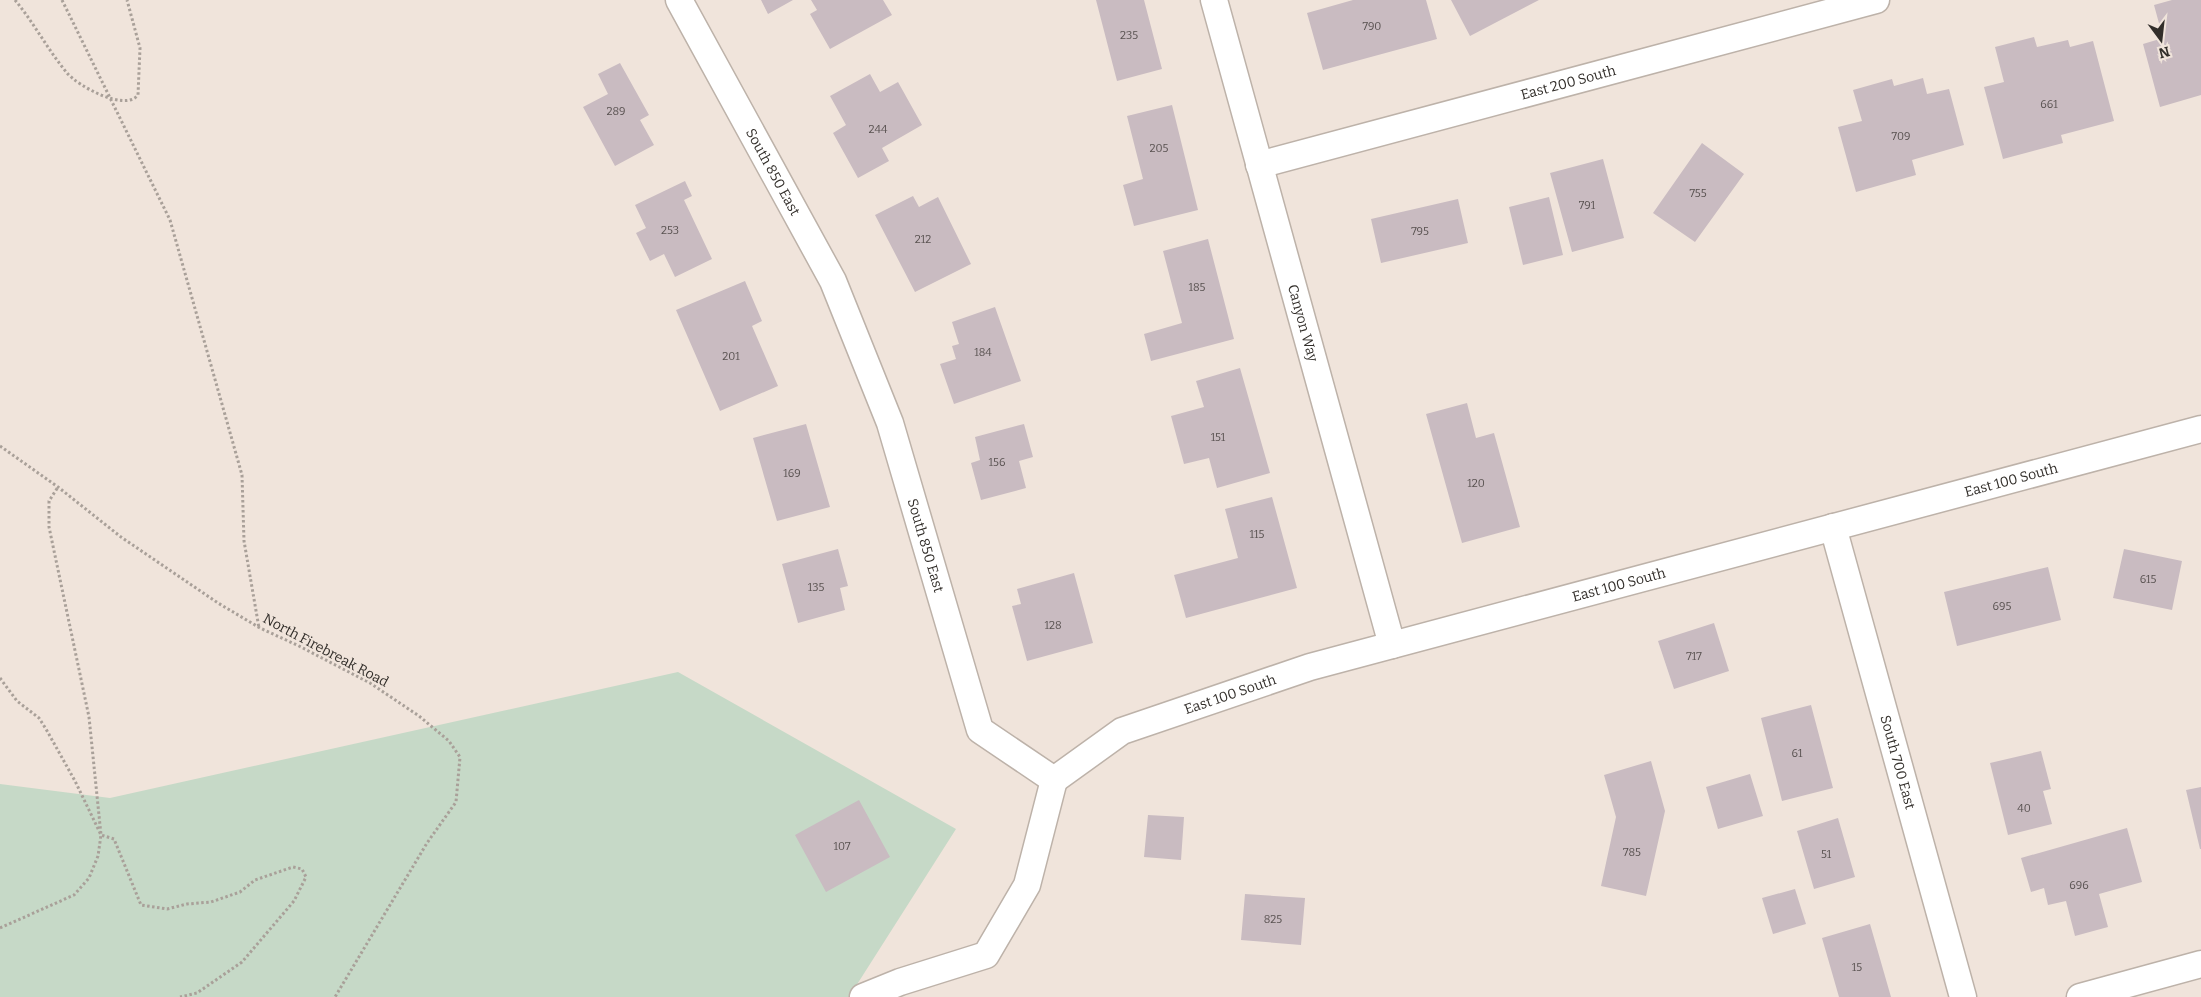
<svg xmlns="http://www.w3.org/2000/svg" width="2201" height="997" font-family="Bitter,serif">
<style>
.green{fill:#c6d9c7}
.building{fill:#c9bbc1}
.lines{fill:none;stroke-linecap:round;stroke-linejoin:round}
.street-casing{stroke:#bdb2a9;stroke-width:29}
.path{stroke:#a9a099;stroke-width:3;stroke-dasharray:2.5 2.5;stroke-linecap:butt}
.street{stroke:#fff;stroke-width:26}
.labels{text-anchor:middle;stroke-width:4;stroke-linejoin:round;paint-order:stroke}
.number-label{font-size:11px;fill:#585150}
.street-label{font-size:14px;fill:#322e2a;stroke:#f0e4db}
</style>
<rect width="100%" height="100%" fill="#f0e4db"/>
<path class="green" d="M 678,672 L 956,829 L 849,997 L 0,997 L 0,784 L 110,798 Z"/>
<path class="building" d="M 761,0 L 793,0 L 768,14 Z
M 811,0 L 883,0 L 892,15 L 830,49 L 810,14 L 817,10 Z
M 1096,0 L 1144,0 L 1162,69 L 1117,81 Z
M 1353,0 L 1426,0 L 1437,39 L 1323,70 L 1307,13 Z
M 1451,0 L 1539,0 L 1470,36 Z
M 2172,0 L 2201,0 L 2201,95 L 2160,107 L 2143,44 L 2163,38 L 2154,5 Z
M 2034,37 L 2037,47 L 2068,40 L 2070,47 L 2093,41 L 2114,121 L 2061,135 L 2063,143 L 2003,159 L 1984,87 L 2004,82 L 1995,47 Z
M 620,63 L 649,115 L 640,120 L 654,145 L 615,166 L 583,107 L 608,94 L 598,74 Z
M 870,74 L 880,92 L 898,82 L 922,125 L 882,148 L 889,161 L 858,178 L 833,133 L 846,125 L 830,96 Z
M 1923,78 L 1927,94 L 1949,89 L 1964,145 L 1912,160 L 1916,175 L 1856,192 L 1838,127 L 1862,121 L 1853,90 L 1892,79 L 1894,86 Z
M 1172,105 L 1198,210 L 1134,226 L 1123,185 L 1143,179 L 1127,116 Z
M 1702,143 L 1744,174 L 1695,242 L 1653,213 Z
M 1603,159 L 1624,238 L 1572,252 L 1550,173 Z
M 685,181 L 692,196 L 684,200 L 712,259 L 675,277 L 664,254 L 650,261 L 636,233 L 646,228 L 635,205 Z
M 913,196 L 919,207 L 938,197 L 971,264 L 915,292 L 875,215 Z
M 1549,197 L 1563,255 L 1523,265 L 1509,207 Z
M 1458,199 L 1468,243 L 1381,263 L 1371,219 Z
M 1208,239 L 1234,339 L 1151,361 L 1144,334 L 1182,323 L 1163,251 Z
M 745,281 L 762,321 L 752,326 L 778,386 L 720,411 L 676,310 Z
M 995,307 L 1021,381 L 954,404 L 940,364 L 956,359 L 952,346 L 959,344 L 952,322 Z
M 1240,368 L 1270,473 L 1217,488 L 1209,458 L 1184,464 L 1171,416 L 1204,407 L 1196,381 Z
M 1467,403 L 1476,438 L 1494,433 L 1520,527 L 1462,543 L 1426,414 Z
M 806,424 L 830,507 L 777,521 L 753,438 Z
M 1024,424 L 1033,457 L 1019,461 L 1026,488 L 981,500 L 971,463 L 980,460 L 975,437 Z
M 1272,497 L 1297,588 L 1186,618 L 1174,575 L 1238,558 L 1225,509 Z
M 838,549 L 848,586 L 840,588 L 845,610 L 798,623 L 782,564 Z
M 2124,549 L 2182,561 L 2172,610 L 2113,598 Z
M 2048,567 L 2061,620 L 1957,646 L 1944,592 Z
M 1074,573 L 1093,643 L 1027,661 L 1012,606 L 1021,604 L 1017,589 Z
M 1714,623 L 1729,671 L 1674,689 L 1658,641 Z
M 1811,705 L 1833,788 L 1782,801 L 1761,718 Z
M 2041,751 L 2051,789 L 2043,791 L 2052,824 L 2008,835 L 1990,763 Z
M 1651,761 L 1665,811 L 1646,896 L 1601,886 L 1616,817 L 1604,775 Z
M 1750,774 L 1763,816 L 1718,829 L 1706,787 Z
M 2201,787 L 2201,849 L 2200,849 L 2186,790 Z
M 859,800 L 890,857 L 826,892 L 795,835 Z
M 1148,815 L 1184,817 L 1181,860 L 1144,857 Z
M 1838,818 L 1855,877 L 1814,889 L 1797,831 Z
M 2127,828 L 2142,882 L 2099,894 L 2108,927 L 2075,936 L 2066,901 L 2048,905 L 2044,888 L 2031,892 L 2021,858 Z
M 1795,889 L 1806,924 L 1773,934 L 1762,898 Z
M 1245,894 L 1305,898 L 1301,945 L 1241,940 Z
M 1870,924 L 1891,997 L 1839,997 L 1822,938 Z"/>
<g class="lines">
<defs>
<g id="street">
<path id="s1" d="M 679,0 L 833,281 L 890,423 L 980,730 L 1054,780"/>
<path id="s2" d="M 1214,0 L 1392,645"/>
<path id="s3" d="M 1259,165 L 1876,0"/>
<path id="s4" d="M 1833,527 L 1963,997"/>
<path id="s5" d="M 1054,780 L 1122,731 L 1310,667 L 2201,429"/>
<path d="M 863,997 L 900,982 L 986,955 L 1027,885 L 1054,780"/>
<path d="M 2080,997 L 2201,964"/>
</g>
</defs>
<use href="#street" class="street-casing"/>
<path class="path" d="M 15,0 C 34,23 48,50 67,73 C 78,86 125,112 138,95 L 140,48 L 127,0
M 62,0 L 170,220 L 242,475 L 244,541 L 259,628
M 0,446 L 58,487 L 121,537 L 218,603 L 260,628 L 299,646 L 370,683 L 419,716 L 449,741 L 460,757 L 456,802 L 427,843 L 335,997
M 0,678 L 17,701 L 39,718 L 46,729 L 75,781 L 101,835 L 114,839 L 141,905 L 167,909 L 187,904 L 211,902 L 240,892 L 255,880 L 293,867 L 302,869 L 306,877 L 294,901 L 242,962 L 197,993 L 180,997
M 0,928 L 74,895 L 89,878 L 98,856 L 101,835 L 89,717 L 49,527 L 49,501 L 58,487"/>
<use href="#street" class="street"/>
</g>
<g class="labels">
<g class="number-label">
<text x="1372" y="30">790</text>
<text x="1129" y="39">235</text>
<text x="2049" y="108">661</text>
<text x="616" y="115">289</text>
<text x="878" y="133">244</text>
<text x="1901" y="140">709</text>
<text x="1159" y="152">205</text>
<text x="1698" y="197">755</text>
<text x="1587" y="209">791</text>
<text x="670" y="234">253</text>
<text x="1420" y="235">795</text>
<text x="923" y="243">212</text>
<text x="1197" y="291">185</text>
<text x="983" y="356">184</text>
<text x="731" y="360">201</text>
<text x="1218" y="441">151</text>
<text x="997" y="466">156</text>
<text x="792" y="477">169</text>
<text x="1476" y="487">120</text>
<text x="1257" y="538">115</text>
<text x="2148" y="583">615</text>
<text x="816" y="591">135</text>
<text x="2002" y="610">695</text>
<text x="1053" y="629">128</text>
<text x="1694" y="660">717</text>
<text x="1797" y="757">61</text>
<text x="2024" y="812">40</text>
<text x="842" y="850">107</text>
<text x="1632" y="856">785</text>
<text x="1826" y="858">51</text>
<text x="2079" y="889">696</text>
<text x="1273" y="923">825</text>
<text x="1857" y="971">15</text>
</g>
<g class="street-label">
<text dy="5" stroke="none"><textPath href="#s3" startOffset="320">East 200 South</textPath></text>
<text dy="5" stroke="none"><textPath href="#s1" startOffset="196">South 850 East</textPath></text>
<text dy="5" stroke="none"><textPath href="#s2" startOffset="335">Canyon Way</textPath></text>
<text dy="5" stroke="none"><textPath href="#s5" startOffset="1008">East 100 South</textPath></text>
<text dy="5" stroke="none"><textPath href="#s1" startOffset="601">South 850 East</textPath></text>
<text dy="5" stroke="none"><textPath href="#s5" startOffset="602">East 100 South</textPath></text>
<text transform="translate(326 650) rotate(28)" y="5">North Firebreak Road</text>
<text dy="5" stroke="none"><textPath href="#s5" startOffset="198">East 100 South</textPath></text>
<text dy="5" stroke="none"><textPath href="#s4" startOffset="244">South 700 East</textPath></text>
</g>
</g>
<g transform="translate(2161 40) rotate(165)" stroke="#f0e4db" stroke-width="4" paint-order="stroke">
<path d="M0-4L9 19L0 12L-9 19Z" fill="#322e2a"/>
<text y="-8" font-size="14" font-weight="bold" text-anchor="middle" fill="#322e2a">N</text>
</g>
</svg>
